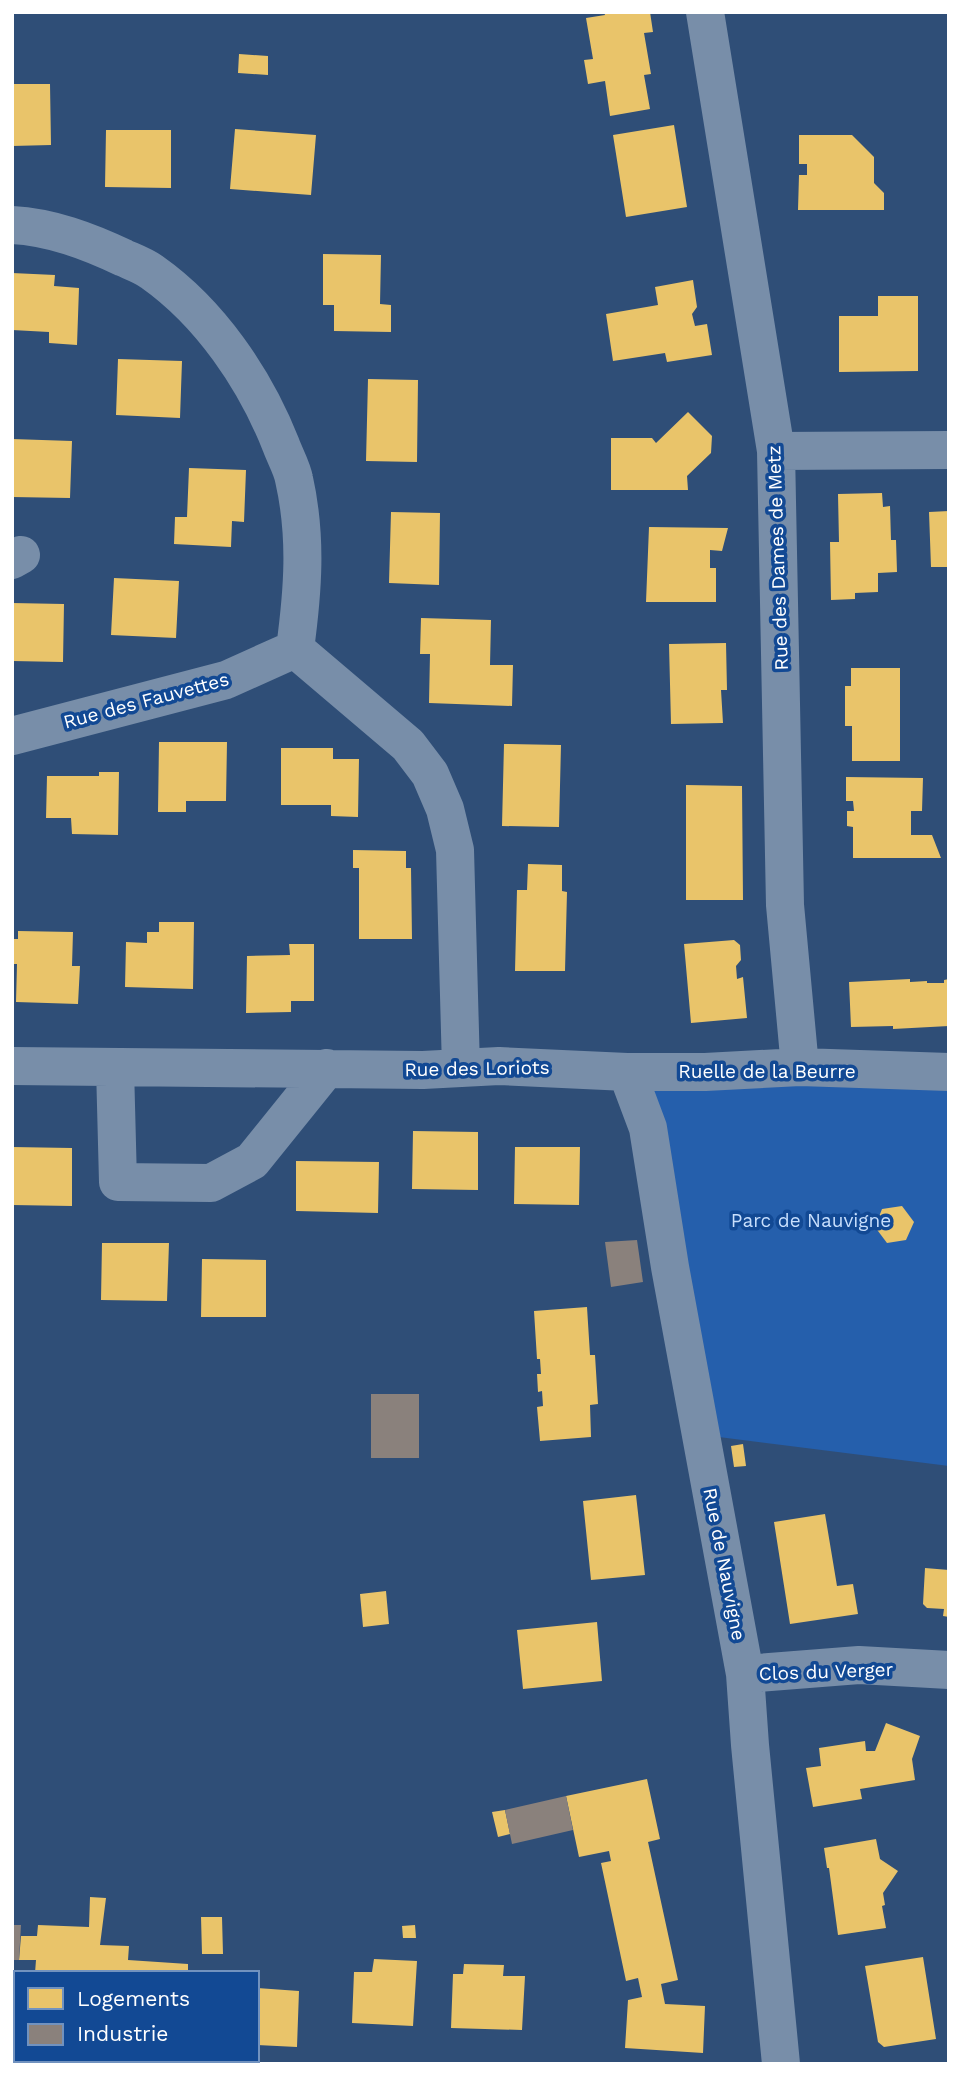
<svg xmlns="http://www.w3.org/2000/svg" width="961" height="2076" font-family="'Work Sans',sans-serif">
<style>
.green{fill:#255fac}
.homes{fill:#e9c46a}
.industry{fill:#8a817c}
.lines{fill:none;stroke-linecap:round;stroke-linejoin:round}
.minor{stroke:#788ea9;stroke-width:38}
.labels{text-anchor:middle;stroke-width:7;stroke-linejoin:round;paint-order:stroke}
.street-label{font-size:19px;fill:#fff;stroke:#124994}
.park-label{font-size:19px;fill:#c8dffd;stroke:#124994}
</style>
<rect width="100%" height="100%" fill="#2f4e77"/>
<path class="green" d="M 949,1081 L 949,1466 L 711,1436 L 647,1098 L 662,1084 Z"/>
<path class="homes" d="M 604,12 L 650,12 L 653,32 L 644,33 L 651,74 L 644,75 L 650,109 L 610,116 L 605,81 L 588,84 L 584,60 L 593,59 L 586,18 L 605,15 Z
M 239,54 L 268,56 L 268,75 L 238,73 Z
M 12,84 L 50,84 L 51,145 L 12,146 Z
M 674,125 L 687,207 L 626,217 L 613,135 Z
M 235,129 L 316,135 L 311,195 L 230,189 Z
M 106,130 L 171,130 L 171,188 L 105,187 Z
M 799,135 L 852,135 L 874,157 L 874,183 L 884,193 L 884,210 L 798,210 L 799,175 L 807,175 L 807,164 L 799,164 Z
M 323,254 L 381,255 L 380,304 L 391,305 L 391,332 L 334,331 L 334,305 L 323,305 Z
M 12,273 L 55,275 L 54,286 L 79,288 L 77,345 L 49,343 L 49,332 L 12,330 Z
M 693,280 L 697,307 L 692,314 L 695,326 L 707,324 L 712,355 L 667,362 L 665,353 L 613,361 L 606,314 L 658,305 L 655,287 Z
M 878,296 L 918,296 L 918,371 L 839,372 L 839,316 L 878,316 Z
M 118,359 L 182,361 L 180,418 L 116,415 Z
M 368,379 L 418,380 L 417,462 L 366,461 Z
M 688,412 L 712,436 L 711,453 L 687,476 L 688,490 L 611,490 L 611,438 L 652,438 L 656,443 Z
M 12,439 L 72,441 L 70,498 L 12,497 Z
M 189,468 L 246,470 L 244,522 L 232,521 L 231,547 L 174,544 L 175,517 L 187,517 Z
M 882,493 L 883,507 L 890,506 L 891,540 L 896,540 L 897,572 L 878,573 L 878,592 L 855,593 L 855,599 L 831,600 L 830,542 L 839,542 L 838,494 Z
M 949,511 L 949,567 L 931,567 L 929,512 Z
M 391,512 L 440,513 L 439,585 L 389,583 Z
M 649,527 L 728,528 L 722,551 L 710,550 L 710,568 L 716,568 L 716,602 L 646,602 Z
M 114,578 L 179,581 L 176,638 L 111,635 Z
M 12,603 L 64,604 L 63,662 L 12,661 Z
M 421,618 L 491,620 L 490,665 L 513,665 L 512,706 L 429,703 L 430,654 L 420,654 Z
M 726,643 L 727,690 L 721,690 L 723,723 L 671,724 L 669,644 Z
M 851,668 L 900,668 L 900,761 L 852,761 L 852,726 L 845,726 L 845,686 L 851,686 Z
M 159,742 L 227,742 L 226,801 L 186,801 L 186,812 L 158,812 Z
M 504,744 L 561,745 L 559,827 L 502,826 Z
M 281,748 L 333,748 L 333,759 L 359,759 L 358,817 L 331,816 L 331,805 L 281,805 Z
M 99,772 L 119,772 L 118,835 L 72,834 L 71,818 L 46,818 L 47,776 L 99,776 Z
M 846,777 L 923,778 L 922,811 L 911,811 L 911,835 L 932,835 L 941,858 L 853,858 L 853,827 L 847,826 L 847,811 L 854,811 L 853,801 L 846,801 Z
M 686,785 L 742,786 L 743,900 L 686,900 Z
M 353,850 L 406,851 L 406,868 L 411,868 L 412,939 L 359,939 L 359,868 L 353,868 Z
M 528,864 L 562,865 L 562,891 L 567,892 L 565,971 L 515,971 L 517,890 L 527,890 Z
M 159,922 L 194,922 L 193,989 L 125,987 L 126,942 L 147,943 L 147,932 L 159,932 Z
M 18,931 L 73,932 L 72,966 L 80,966 L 78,1004 L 16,1002 L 17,964 L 12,964 L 12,939 L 18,939 Z
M 734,940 L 740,945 L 741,960 L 736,966 L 737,979 L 743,977 L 747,1018 L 691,1023 L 684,944 Z
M 289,944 L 314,944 L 314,1001 L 291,1001 L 291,1012 L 246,1013 L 247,956 L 290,955 Z
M 910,979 L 910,982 L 927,981 L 927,983 L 944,983 L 944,980 L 949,979 L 949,1026 L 893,1029 L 893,1026 L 851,1027 L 849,982 Z
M 413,1131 L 478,1132 L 478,1190 L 412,1189 Z
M 12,1147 L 72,1148 L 72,1206 L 12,1205 Z
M 515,1147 L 580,1147 L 579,1205 L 514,1204 Z
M 296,1161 L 379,1162 L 378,1213 L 296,1211 Z
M 902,1206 L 914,1222 L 906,1240 L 887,1243 L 875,1227 L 882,1209 Z
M 102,1243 L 169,1243 L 167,1301 L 101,1300 Z
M 202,1259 L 266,1260 L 266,1317 L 201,1317 Z
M 587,1307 L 590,1355 L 595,1355 L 598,1404 L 590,1405 L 591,1437 L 540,1441 L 537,1407 L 543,1406 L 542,1391 L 538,1392 L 537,1374 L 541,1374 L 540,1359 L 537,1359 L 534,1311 Z
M 743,1444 L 746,1466 L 734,1467 L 731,1446 Z
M 636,1495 L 645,1575 L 591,1580 L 583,1501 Z
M 825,1514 L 837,1586 L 853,1584 L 858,1614 L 790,1624 L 774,1522 Z
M 925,1568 L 949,1570 L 949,1617 L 943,1616 L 944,1609 L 927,1608 L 923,1604 Z
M 386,1591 L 389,1624 L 363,1627 L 360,1594 Z
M 597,1622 L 602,1681 L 523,1689 L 517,1630 Z
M 886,1723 L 920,1736 L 912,1759 L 915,1780 L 860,1789 L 862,1799 L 813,1807 L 806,1768 L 821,1766 L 819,1748 L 865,1741 L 866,1751 L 875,1751 Z
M 647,1779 L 660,1839 L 648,1842 L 678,1980 L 661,1984 L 665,2004 L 705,2006 L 703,2053 L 625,2048 L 628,2000 L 642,1997 L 638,1978 L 626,1981 L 601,1863 L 611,1861 L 609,1851 L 579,1857 L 566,1796 Z
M 505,1810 L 510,1834 L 498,1837 L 492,1812 Z
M 876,1839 L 880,1859 L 898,1871 L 883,1893 L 885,1905 L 882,1906 L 886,1928 L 838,1935 L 829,1868 L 827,1868 L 824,1848 Z
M 90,1897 L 106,1898 L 100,1945 L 129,1946 L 128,1960 L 188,1964 L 188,1973 L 35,1973 L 36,1960 L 19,1960 L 21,1936 L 37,1936 L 38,1925 L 89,1927 Z
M 201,1917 L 222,1917 L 223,1954 L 202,1954 Z
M 415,1925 L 416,1938 L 403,1938 L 402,1926 Z
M 923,1957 L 936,2039 L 884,2047 L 878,2042 L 865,1966 Z
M 374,1959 L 417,1961 L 413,2026 L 352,2023 L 354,1972 L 372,1972 Z
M 464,1964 L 504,1965 L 503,1976 L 525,1976 L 522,2030 L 451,2028 L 453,1974 L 463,1974 Z
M 257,1988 L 299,1991 L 297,2047 L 257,2045 Z"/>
<path class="industry" d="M 637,1240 L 643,1282 L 611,1287 L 605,1242 Z
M 371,1394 L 419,1394 L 419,1458 L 371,1458 Z
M 566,1796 L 573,1830 L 512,1844 L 505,1810 Z
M 12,1925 L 21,1925 L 19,1960 L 12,1960 Z"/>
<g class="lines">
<path class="minor" d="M 705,12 L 776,451 L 785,905 L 800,1067
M 12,225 C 51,227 88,241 124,258 C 133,262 144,266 152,272 C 210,313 255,379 281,445 C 285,456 292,468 294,479 C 307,537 303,590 295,649
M 776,451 L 949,450
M 12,560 L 21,555
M 12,736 L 226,680 L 295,649 L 408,745 L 430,774 L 445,809 L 455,850 L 461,1068
M 12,1066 L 423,1070 L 499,1066 L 627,1072 L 705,1072 L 800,1067 L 949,1072
M 115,1067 L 118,1182 L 211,1183 L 252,1161 L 327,1068
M 627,1072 L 648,1128 L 670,1267 L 745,1674 L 750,1745 L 781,2064
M 745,1674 L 859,1665 L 949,1670"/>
</g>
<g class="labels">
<g class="street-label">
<text transform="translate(777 558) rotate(-92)" y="7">Rue des Dames de Metz</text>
<text transform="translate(146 700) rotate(-15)" y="7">Rue des Fauvettes</text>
<text transform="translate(477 1068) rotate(-1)" y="7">Rue des Loriots</text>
<text x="767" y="1078">Ruelle de la Beurre</text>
<text transform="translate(725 1564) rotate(79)" y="7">Rue de Nauvigne</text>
<text transform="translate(826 1671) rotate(-2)" y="7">Clos du Verger</text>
</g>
<g class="park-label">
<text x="811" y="1227">Parc de Nauvigne</text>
</g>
</g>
<rect width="961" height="2076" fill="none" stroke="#ffffff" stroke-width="28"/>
<rect x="14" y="1971" width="245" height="91" fill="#124994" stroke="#7192bf" stroke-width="2"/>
<rect x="28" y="1988" width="35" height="21" fill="#e9c46a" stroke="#7192bf" stroke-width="2"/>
<text x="77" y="2006" font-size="21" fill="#ffffff">Logements</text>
<rect x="28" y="2024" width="35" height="21" fill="#8a817c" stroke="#7192bf" stroke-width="2"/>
<text x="77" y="2041" font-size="21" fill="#ffffff">Industrie</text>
</svg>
